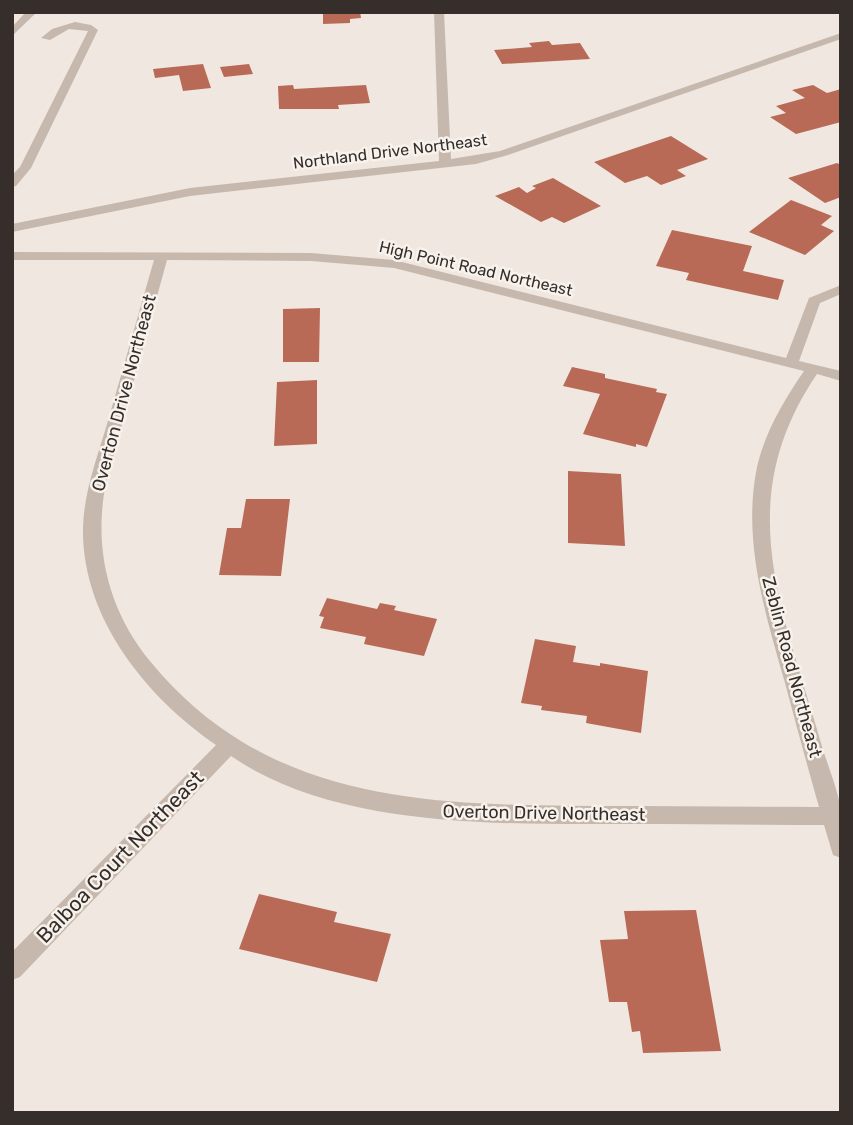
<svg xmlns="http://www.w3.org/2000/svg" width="853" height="1125" font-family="Rubik,sans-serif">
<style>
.building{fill:#b86a56}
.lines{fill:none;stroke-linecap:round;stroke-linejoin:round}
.minor{fill:#c7b8ad;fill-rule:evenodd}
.labels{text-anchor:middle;stroke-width:5;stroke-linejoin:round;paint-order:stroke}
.far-street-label{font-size:16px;fill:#362e2b;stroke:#f8f2ec}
.street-label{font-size:18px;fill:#362e2b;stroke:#f8f2ec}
.near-street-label{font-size:21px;fill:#362e2b;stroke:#f8f2ec}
</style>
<rect width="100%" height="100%" fill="#f0e8e0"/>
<path class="building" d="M 323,12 L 360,12 L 361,18 L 350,19 L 350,23 L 323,24 Z
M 549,41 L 552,45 L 580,43 L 590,59 L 502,64 L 494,50 L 532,47 L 529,43 Z
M 203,64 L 211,88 L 183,91 L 179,75 L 155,78 L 153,69 Z
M 249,64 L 253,74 L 224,77 L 220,67 Z
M 293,85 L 294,89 L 366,85 L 370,103 L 338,105 L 339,109 L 279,109 L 278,86 Z
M 813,85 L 827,93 L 841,89 L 841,122 L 796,134 L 770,117 L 786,113 L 776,106 L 805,98 L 792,90 Z
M 671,136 L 708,159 L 677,170 L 686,176 L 661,185 L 647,176 L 625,183 L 594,162 Z
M 837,163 L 841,165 L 841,197 L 825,203 L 788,178 Z
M 553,178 L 601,206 L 564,223 L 552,217 L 541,222 L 495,196 L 519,187 L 527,193 L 536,188 L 532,186 Z
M 791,200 L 832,216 L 821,225 L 834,231 L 805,255 L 749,232 Z
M 672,230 L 752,246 L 743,271 L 784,280 L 778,300 L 686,280 L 689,273 L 656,266 Z
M 320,308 L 319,362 L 283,362 L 283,309 Z
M 572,367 L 605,374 L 605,378 L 657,389 L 656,392 L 667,394 L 647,447 L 636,444 L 636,447 L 583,434 L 600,394 L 563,386 Z
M 317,380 L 317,444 L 274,446 L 277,382 Z
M 568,471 L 621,474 L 625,546 L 568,543 Z
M 246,499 L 290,499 L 281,576 L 219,575 L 227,528 L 241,528 Z
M 327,598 L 377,609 L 380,603 L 396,606 L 394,610 L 437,619 L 424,656 L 364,644 L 366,637 L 320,628 L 324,617 L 319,616 Z
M 535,639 L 576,646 L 573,662 L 600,666 L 600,663 L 648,671 L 641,733 L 586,723 L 587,716 L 541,710 L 542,706 L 521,703 Z
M 259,894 L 337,912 L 334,922 L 391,934 L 377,982 L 239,949 Z
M 696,910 L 721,1051 L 643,1053 L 640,1031 L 632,1032 L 627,1002 L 609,1002 L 600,940 L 628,939 L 624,911 Z"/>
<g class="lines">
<path class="minor" d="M 26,12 L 37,12 L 12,36 L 12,27 Z
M 434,12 L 444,12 L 451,159 L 500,151 L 841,33 L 841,39 L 508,155 L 476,164 L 190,196 L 12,232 L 12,224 L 190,188 L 439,161 Z
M 75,22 L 91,25 L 98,30 L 31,168 L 16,186 L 12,187 L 12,175 L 20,167 L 88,31 L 69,29 L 50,40 L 41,38 L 52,29 Z
M 12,252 L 311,253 L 394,260 L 786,358 L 809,298 L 841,285 L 841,294 L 820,303 L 799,361 L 841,371 L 841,381 L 817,374 C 730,502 783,609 821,743 C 827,764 837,787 841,809 C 843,825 841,842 841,858 L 833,855 L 824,825 C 759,825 693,824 628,824 C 504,824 337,829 231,756 L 20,977 L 12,980 L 12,952 L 216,745 C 146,697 81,617 83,527 C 84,492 97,458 107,424 C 123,369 138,315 154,260 L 12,260 ZM 167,260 L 311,261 L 394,268 L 804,371 C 784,400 765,432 757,467 C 742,540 765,613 785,683 C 796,724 807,765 819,807 C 745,807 670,806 596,806 C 428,805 266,803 150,661 C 108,610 93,547 106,483 Z"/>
</g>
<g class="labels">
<g class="far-street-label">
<text transform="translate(390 151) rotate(-7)" y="6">Northland Drive Northeast</text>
<text transform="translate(476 268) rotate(13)" y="6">High Point Road Northeast</text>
</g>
<g class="street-label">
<text transform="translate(124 393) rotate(-75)" y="6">Overton Drive Northeast</text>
<text transform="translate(792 667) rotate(75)" y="6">Zeblin Road Northeast</text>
<text transform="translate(544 813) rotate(1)" y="6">Overton Drive Northeast</text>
</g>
<g class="near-street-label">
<text transform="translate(120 857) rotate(-46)" y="7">Balboa Court Northeast</text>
</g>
</g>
<rect width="853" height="1125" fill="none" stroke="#362e2b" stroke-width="28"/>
</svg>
